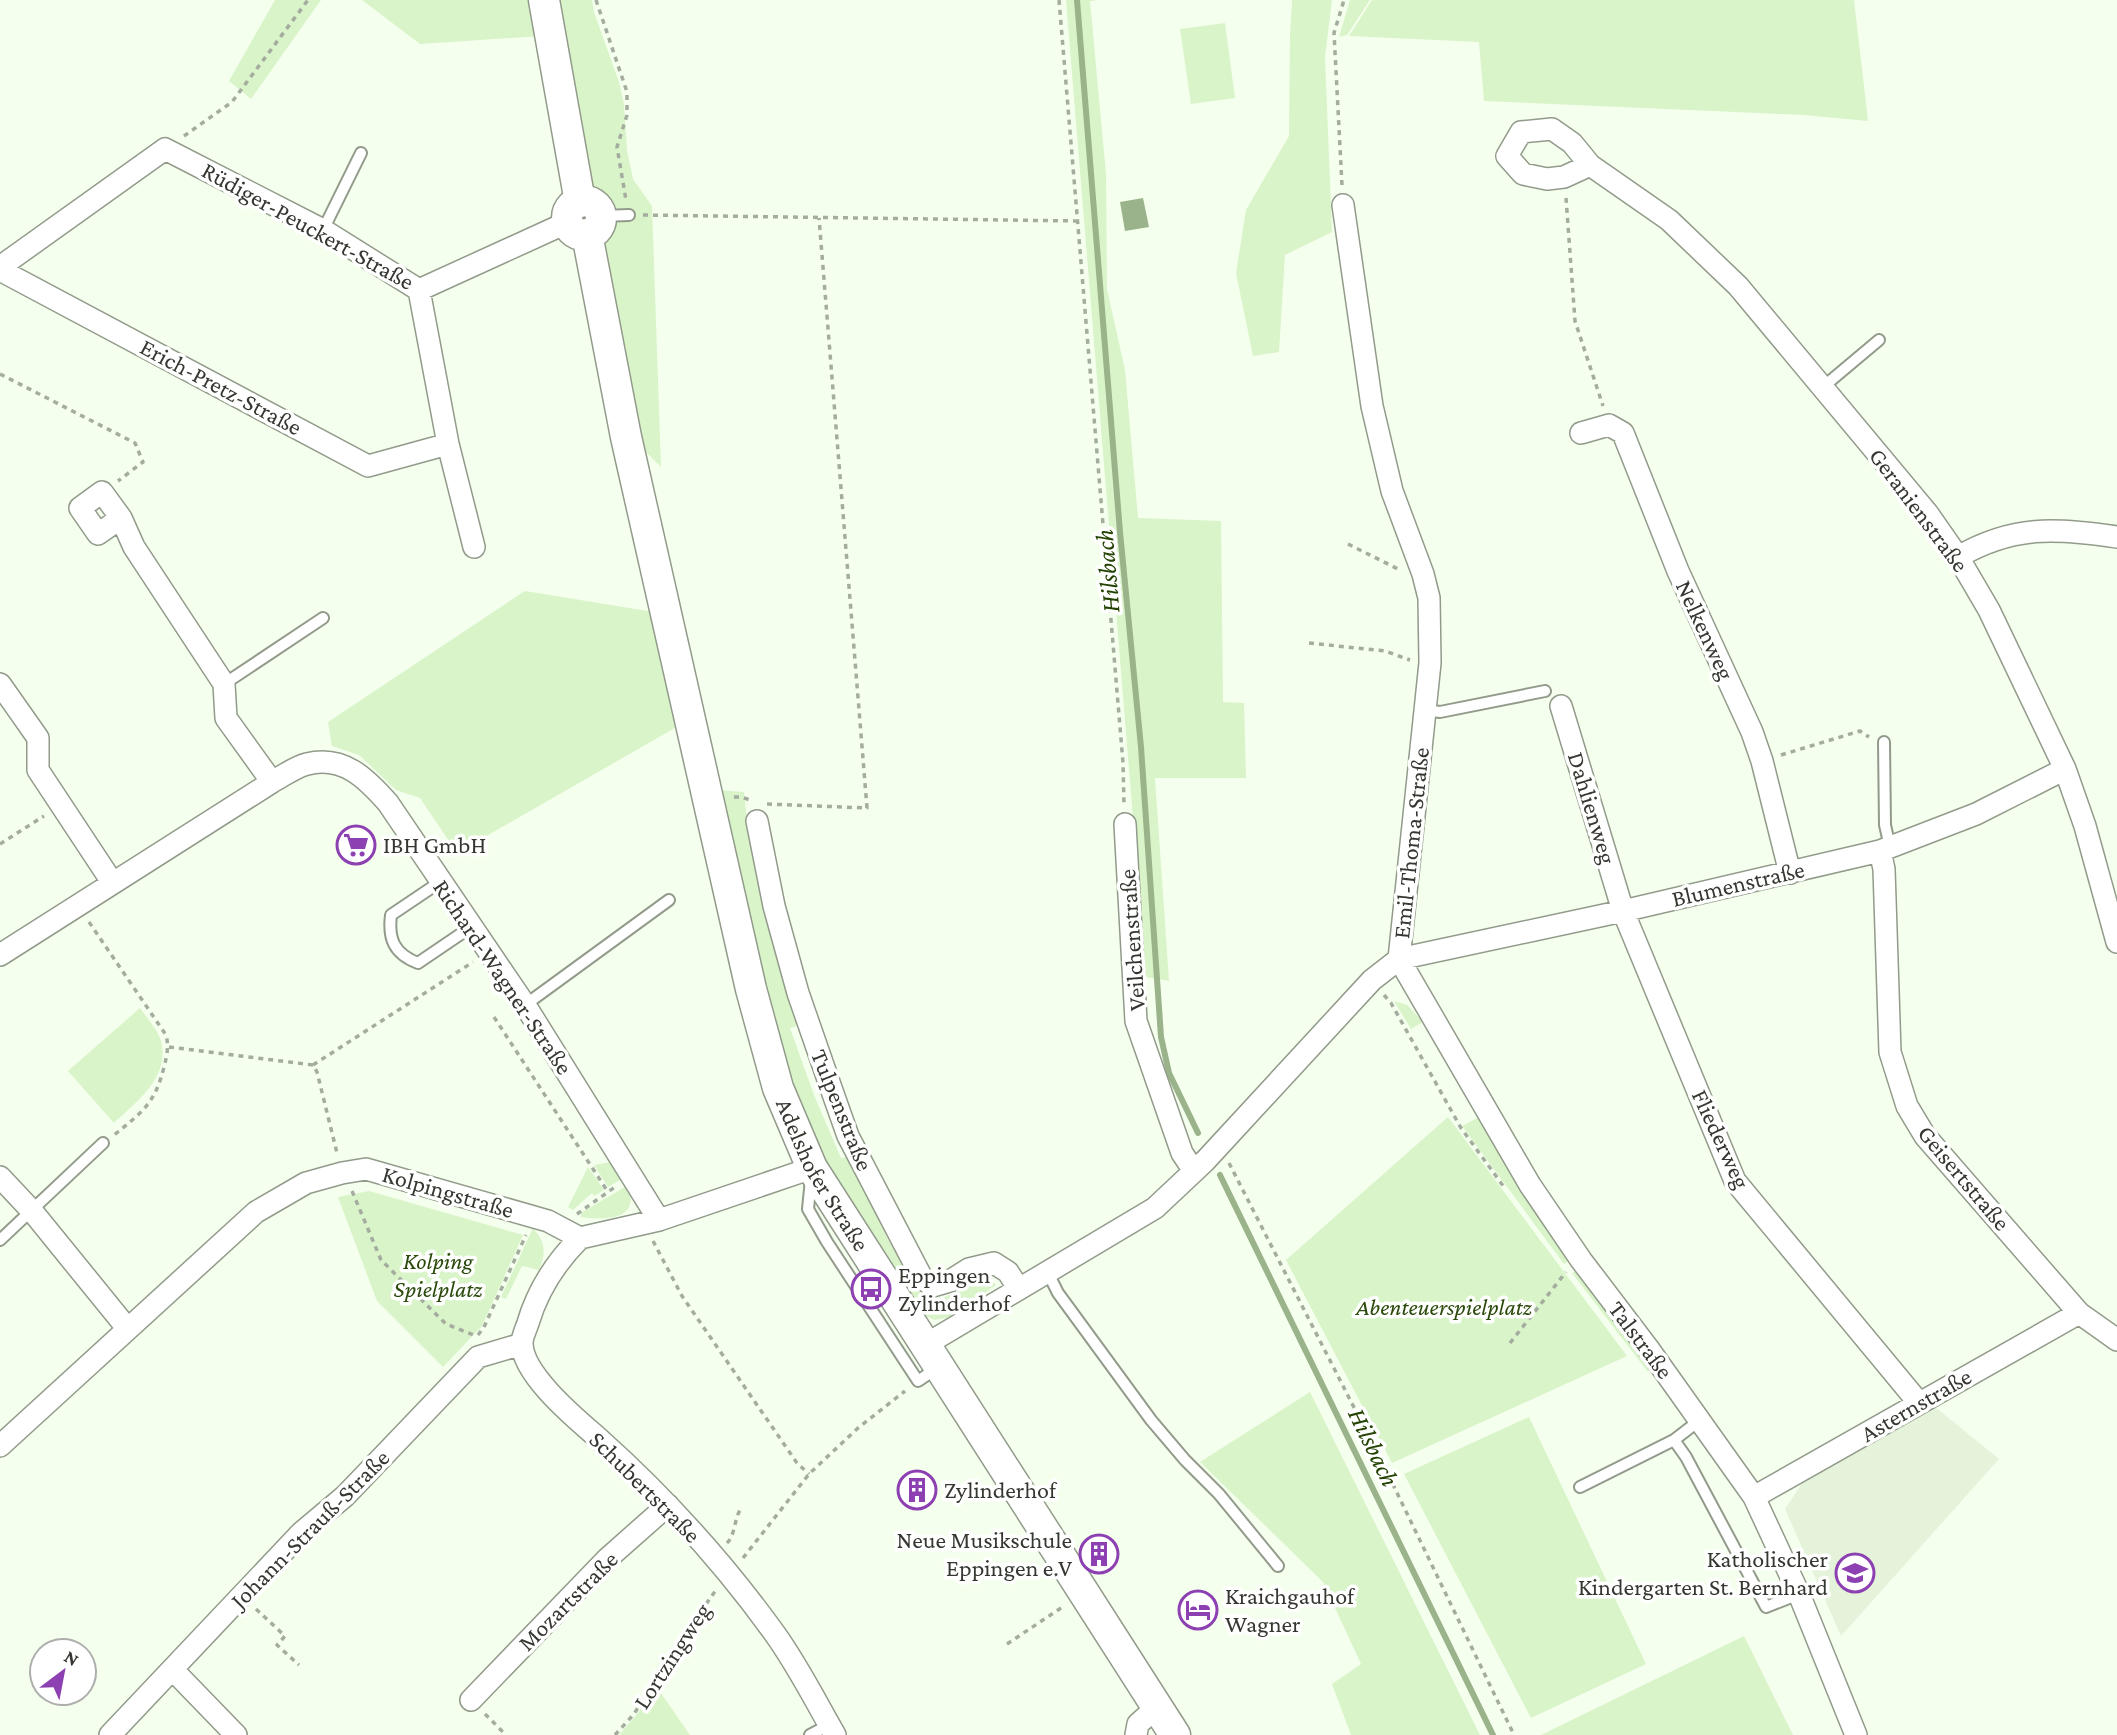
<svg xmlns="http://www.w3.org/2000/svg" width="2117" height="1735" font-family="'Crimson Pro',serif">
<style>
.built{fill:#e5f3db}
.green{fill:#daf4c9}
.water{fill:#9bb38a}
.lines{fill:none;stroke-linecap:round;stroke-linejoin:round}
.stream{stroke:#9bb38a;stroke-width:6}
.lane-casing{stroke:#929b8b;stroke-width:14}
.street-casing{stroke:#929b8b;stroke-width:24}
.secondary-casing{stroke:#929b8b;stroke-width:33}
.path{stroke:#a4ac9f;stroke-width:3.5;stroke-dasharray:5 5;stroke-linecap:butt}
.lane{stroke:#fff;stroke-width:10}
.street{stroke:#fff;stroke-width:21}
.secondary{stroke:#fff;stroke-width:30}
.labels{text-anchor:middle;stroke-width:7;stroke-linejoin:round;paint-order:stroke}
.street-label{font-size:24px;fill:#343831;stroke:#fff}
.poi-label{font-size:24px;fill:#343831;stroke:#fff;text-anchor:start}
.park-label{font-size:24px;font-style:italic;fill:#2a490a;stroke:#fff}
.water-label{font-size:26px;font-style:italic;fill:#244302;stroke:#fff}
</style>
<rect width="100%" height="100%" fill="#f4ffed"/>
<path class="built" d="M 1934,1406 L 1999,1459 L 1841,1636 L 1785,1509 L 1807,1476 Z"/>
<path class="green" d="M 275,0 L 321,0 L 251,99 L 229,81 Z
M 362,0 L 534,0 L 540,36 L 420,44 Z
M 557,0 L 592,0 L 594,12 L 619,82 L 624,104 L 627,150 L 633,179 L 652,206 L 661,467 L 643,449 L 595,212 Z
M 1066,0 L 1099,0 L 1090,1 L 1106,174 L 1107,289 L 1125,370 L 1138,518 L 1221,521 L 1223,702 L 1244,703 L 1246,778 L 1155,778 L 1169,981 L 1146,977 Z
M 1292,0 L 1332,0 L 1325,57 L 1332,232 L 1285,255 L 1279,352 L 1253,356 L 1236,273 L 1246,210 L 1289,136 L 1290,35 Z
M 1350,0 L 1370,0 L 1347,35 L 1339,37 Z
M 1372,0 L 1854,0 L 1868,121 L 1804,115 L 1484,101 L 1479,42 L 1349,36 Z
M 1225,23 L 1235,98 L 1191,104 L 1180,29 Z
M 525,591 L 654,612 L 680,725 L 457,853 L 420,798 L 396,790 L 359,755 L 332,746 L 328,722 Z
M 718,790 L 744,792 C 751,872 774,949 797,1026 L 790,1028 L 814,1095 L 841,1158 L 850,1157 L 886,1236 L 918,1290 L 939,1300 L 988,1276 L 996,1285 L 951,1317 L 934,1320 L 914,1310 L 821,1159 L 789,1084 Z
M 1394,1001 L 1407,1005 L 1423,1022 L 1411,1029 Z
M 140,1008 C 146,1017 158,1030 161,1041 C 170,1078 137,1101 114,1123 L 68,1071 Z
M 1448,1117 L 1627,1356 L 1392,1463 L 1286,1260 Z
M 1479,1117 L 1568,1261 L 1564,1264 L 1462,1126 Z
M 612,1162 L 623,1178 L 608,1187 L 594,1165 Z
M 588,1167 L 604,1190 L 594,1196 L 592,1193 L 573,1210 L 568,1207 Z
M 628,1185 C 641,1221 605,1220 581,1217 L 581,1213 Z
M 369,1191 L 523,1235 L 482,1326 L 443,1367 L 377,1301 L 338,1197 Z
M 533,1228 C 546,1243 546,1253 539,1270 L 522,1266 L 506,1299 L 501,1297 Z
M 1577,1271 L 1649,1369 L 1648,1372 L 1572,1273 Z
M 1310,1392 L 1480,1735 L 1351,1735 L 1332,1684 L 1361,1664 L 1323,1582 L 1200,1462 Z
M 1529,1417 L 1646,1664 L 1531,1718 L 1404,1474 Z
M 1744,1636 L 1793,1735 L 1541,1735 Z
M 656,1686 L 690,1735 L 619,1735 L 638,1713 Z"/>
<path class="water" d="M 1143,198 L 1149,227 L 1125,231 L 1120,202 Z"/>
<g class="lines">
<path class="stream" d="M 1077,0 L 1120,532 L 1141,747 L 1161,1037 L 1169,1073 L 1198,1133
M 1220,1175 L 1493,1735"/>
<defs>
<path id="lane" d="M 602,216 L 629,215
M 323,230 L 361,153
M 1823,387 L 1879,340
M 224,684 L 323,618
M 1425,710 L 1440,712 L 1545,691
M 1884,742 L 1885,825 L 1890,847
M 440,882 L 391,915 C 388,939 394,954 418,963 L 471,927
M 525,1005 L 669,900
M 811,1179 L 808,1209 L 827,1242 L 918,1381 L 937,1368
M 0,1240 L 103,1143
M 1047,1271 L 1058,1293 L 1151,1420 L 1185,1460 L 1219,1494 L 1278,1566
M 1674,1440 L 1700,1420
M 1580,1487 L 1674,1440 L 1686,1457 L 1766,1607 L 1799,1594
M 810,1735 L 829,1725"/>
<path id="street" d="M 1590,165 L 1564,177 L 1547,179 L 1523,174 L 1507,156 L 1521,132 L 1552,129 L 1572,143 L 1590,165 L 1669,220 L 1738,286 L 1928,514 L 1958,557 L 1989,610 L 2065,769 L 2085,826 L 2117,942
M 1343,205 L 1372,406 L 1392,491 L 1423,574 L 1429,598 L 1430,663 L 1399,959
M 0,267 L 165,149 L 323,230 L 419,290
M 0,270 L 368,466 L 448,444
M 419,290 L 448,444 L 474,547
M 419,290 L 566,223
M 1581,433 L 1609,425 L 1623,433 L 1678,571 L 1752,732 L 1762,761 L 1790,873
M 121,518 L 98,534 L 80,508 L 102,492 L 121,518 L 134,547 L 224,684 L 226,718 L 272,782
M 1958,557 C 2013,525 2056,528 2117,537
M 0,684 L 38,738 L 38,770 L 112,882
M 1561,706 L 1623,911 L 1735,1181 L 1919,1403
M 757,821 L 774,906 L 798,993 L 831,1088 L 848,1136 L 922,1278 L 933,1286 L 950,1281 L 969,1269 L 994,1263 L 1008,1272 L 1018,1288
M 1125,824 L 1136,1021 L 1182,1153 L 1194,1171
M 1880,851 L 1884,869 L 1890,1052 L 1907,1106 L 1925,1136 L 2079,1313 L 2117,1340
M 0,955 L 272,782 C 283,776 295,767 307,764 C 343,755 366,778 388,803 L 525,1005 L 659,1220
M 1399,959 L 1530,1185 L 1581,1260 L 1648,1348 L 1754,1497 L 1799,1594 L 1856,1735
M 0,1177 L 32,1211 L 127,1328
M 580,1238 C 555,1263 538,1289 528,1323 C 526,1329 522,1337 522,1343 C 522,1374 575,1418 597,1437 C 663,1496 724,1563 775,1634 C 798,1666 816,1702 835,1735
M 925,1345 L 1155,1208 L 1205,1161 L 1372,980 L 1399,959 L 1623,911 L 1880,851 L 1976,814 L 2065,769
M 0,1446 L 256,1212 L 306,1183 L 342,1173 L 366,1169 L 548,1221 L 580,1238 L 659,1220 L 812,1168
M 1754,1497 L 2079,1313
M 173,1670 L 236,1735
M 471,1700 L 607,1559 L 668,1505
M 110,1735 L 301,1533 L 345,1496 L 478,1357 L 522,1344
M 1136,1735 L 1138,1724 L 1157,1707"/>
<g id="secondary">
<path d="M 544,0 L 580,202"/>
<circle cx="584" cy="218" r="17"/>
<path id="s1" d="M 587,234 L 626,437 L 751,989 L 778,1088 L 812,1168 L 1175,1735"/>
</g>
</defs>
<use href="#lane" class="lane-casing"/>
<use href="#street" class="street-casing"/>
<use href="#secondary" class="secondary-casing"/>
<path class="path" d="M 596,0 L 627,92 L 627,115 L 617,147 L 626,200
M 1059,0 L 1123,763 L 1124,804
M 184,136 L 232,102 L 308,0
M 1342,185 L 1334,33 L 1344,0
M 1566,198 L 1575,321 L 1603,406
M 643,215 L 1078,221
M 0,374 L 135,443 L 143,462 L 118,481
M 1348,544 L 1400,570
M 1309,643 L 1385,651 L 1410,660
M 1781,755 L 1860,731 L 1869,737
M 734,797 L 741,797 L 753,801
M 767,804 L 867,808 L 819,218
M 0,844 L 44,816
M 89,922 L 166,1035 C 169,1047 167,1055 164,1067 C 155,1104 142,1112 113,1136
M 1384,995 L 1391,1003 L 1461,1128 L 1504,1187
M 494,1017 L 608,1192
M 169,1047 L 313,1065 L 317,1072 L 337,1153
M 313,1065 L 473,962
M 1229,1163 L 1386,1470 L 1514,1735
M 352,1191 L 381,1260 L 446,1324 L 476,1336
M 577,1214 L 615,1187
M 653,1241 L 682,1296 L 797,1463 L 809,1474
M 478,1335 L 484,1327 L 526,1235
M 1510,1343 L 1566,1272
M 727,1543 C 735,1535 734,1521 740,1510
M 743,1558 L 809,1474 L 858,1428 L 905,1391
M 256,1609 L 285,1636 L 277,1645 L 299,1665
M 1007,1644 L 1064,1606
M 485,1714 L 506,1735
M 615,1735 L 634,1714 L 673,1651 L 716,1590"/>
<use href="#lane" class="lane"/>
<use href="#street" class="street"/>
<use href="#secondary" class="secondary"/>
</g>
<defs>
<symbol id="supermarket-ring" viewBox="-11 -11 22 22"><circle r="9.5" fill="#fff" stroke="#8c40b1" stroke-width="1.5"/><path d="M-6-5.5h2.5l.6 2H6L4.5 2H-2.5L-4.4-4H-6ZM-1.5 3.2a1.3 1.3 0 1 0 .1 0ZM3 3.2a1.3 1.3 0 1 0 .1 0Z" fill="#8c40b1"/></symbol>
<symbol id="bus-ring" viewBox="-11 -11 22 22"><circle r="9.5" fill="#fff" stroke="#8c40b1" stroke-width="1.5"/><path d="M-5-6H5V4H4V6H2V4H-2V6H-4V4H-5ZM-3.5-4V0h7V-4ZM-3.5 1.2v1.5H-2V1.2ZM2 1.2v1.5H3.5V1.2Z" fill="#8c40b1"/></symbol>
<symbol id="building-ring" viewBox="-11 -11 22 22"><circle r="9.5" fill="#fff" stroke="#8c40b1" stroke-width="1.5"/><path d="M-4-6H4V6H1V3H-1V6H-4ZM-2.5-4.3h1.7v1.8h-1.7ZM.8-4.3h1.7v1.8H.8ZM-2.5-1h1.7V.8h-1.7ZM.8-1h1.7V.8H.8Z" fill="#8c40b1"/></symbol>
<symbol id="school-ring" viewBox="-11 -11 22 22"><circle r="9.5" fill="#fff" stroke="#8c40b1" stroke-width="1.5"/><path d="M0-5L7-2L0 1L-7-2ZM-4 1L0 2.5L4 1V4Q0 6-4 4Z" fill="#8c40b1"/></symbol>
<symbol id="hotel-ring" viewBox="-11 -11 22 22"><circle r="9.5" fill="#fff" stroke="#8c40b1" stroke-width="1.5"/><path d="M-6-4.5h1.5V1H6V5H4.5V3h-9V5H-6ZM-4 0a1.8 1.8 0 1 1 3.6 0ZM.5 0V-2.5h3Q6-2.5 6 0Z" fill="#8c40b1"/></symbol>
</defs>
<g fill-rule="evenodd">
<use href="#supermarket-ring" x="334" y="823" width="44" height="44"/>
<use href="#bus-ring" x="849" y="1267" width="44" height="44"/>
<use href="#building-ring" x="895" y="1468" width="44" height="44"/>
<use href="#building-ring" x="1077" y="1532" width="44" height="44"/>
<use href="#school-ring" x="1833" y="1551" width="44" height="44"/>
<use href="#hotel-ring" x="1176" y="1588" width="44" height="44"/>
</g>
<g class="labels">
<g class="street-label">
<text transform="translate(308 226) rotate(29)" y="8">Rüdiger-Peuckert-Straße</text>
<text transform="translate(221 387) rotate(28)" y="8">Erich-Pretz-Straße</text>
<text transform="translate(1919 510) rotate(53)" y="8">Geranienstraße</text>
<text transform="translate(1705 630) rotate(65)" y="8">Nelkenweg</text>
<text transform="translate(1592 808) rotate(73)" y="8">Dahlienweg</text>
<text transform="translate(1411 843) rotate(-84)" y="8">Emil-Thoma-Straße</text>
<text transform="translate(1738 884) rotate(-13)" y="8">Blumenstraße</text>
<text transform="translate(1132 940) rotate(-94)" y="8">Veilchenstraße</text>
<text transform="translate(503 977) rotate(56)" y="8">Richard-Wagner-Straße</text>
<text transform="translate(842 1110) rotate(68)" y="8">Tulpenstraße</text>
<text transform="translate(1721 1139) rotate(65)" y="8">Fliederweg</text>
<text dy="8" stroke="none"><textPath href="#s1" startOffset="973">Adelshofer Straße</textPath></text>
<text transform="translate(1964 1178) rotate(50)" y="8">Geisertstraße</text>
<text transform="translate(448 1192) rotate(16)" y="8">Kolpingstraße</text>
<text transform="translate(1641 1340) rotate(53)" y="8">Talstraße</text>
<text transform="translate(1916 1405) rotate(-30)" y="8">Asternstraße</text>
<text transform="translate(645 1487) rotate(45)" y="8">Schubertstraße</text>
<text transform="translate(310 1529) rotate(-45)" y="8">Johann-Strauß-Straße</text>
<text transform="translate(568 1601) rotate(-45)" y="8">Mozartstraße</text>
<text transform="translate(672 1656) rotate(-57)" y="8">Lortzingweg</text>
</g>
<g class="poi-label">
<text x="383" y="853">IBH GmbH</text>
<text x="898" y="1283">Eppingen<tspan x="898" dy="28">Zylinderhof</tspan></text>
<text x="944" y="1498">Zylinderhof</text>
<text x="1072" y="1548" text-anchor="end">Neue Musikschule<tspan x="1072" dy="28">Eppingen e.V</tspan></text>
<text x="1828" y="1567" text-anchor="end">Katholischer<tspan x="1828" dy="28">Kindergarten St. Bernhard</tspan></text>
<text x="1225" y="1604">Kraichgauhof<tspan x="1225" dy="28">Wagner</tspan></text>
</g>
<g class="park-label">
<text x="438" y="1269">Kolping<tspan x="438" dy="28">Spielplatz</tspan></text>
<text x="1444" y="1315">Abenteuerspielplatz</text>
</g>
<g class="water-label">
<text transform="translate(1107 571) rotate(-95)" y="9">Hilsbach</text>
<text transform="translate(1374 1447) rotate(64)" y="9">Hilsbach</text>
</g>
</g>
<g transform="translate(63 1672) rotate(32)"><circle r="33" fill="#ffffff" stroke="#aeafad" stroke-width="2"/>
<path d="M0-5L12 26L0 18L-12 26Z" fill="#8c40b1"/>
<text y="-10" font-size="19" font-weight="bold" text-anchor="middle" fill="#343831">N</text>
</g>
</svg>
